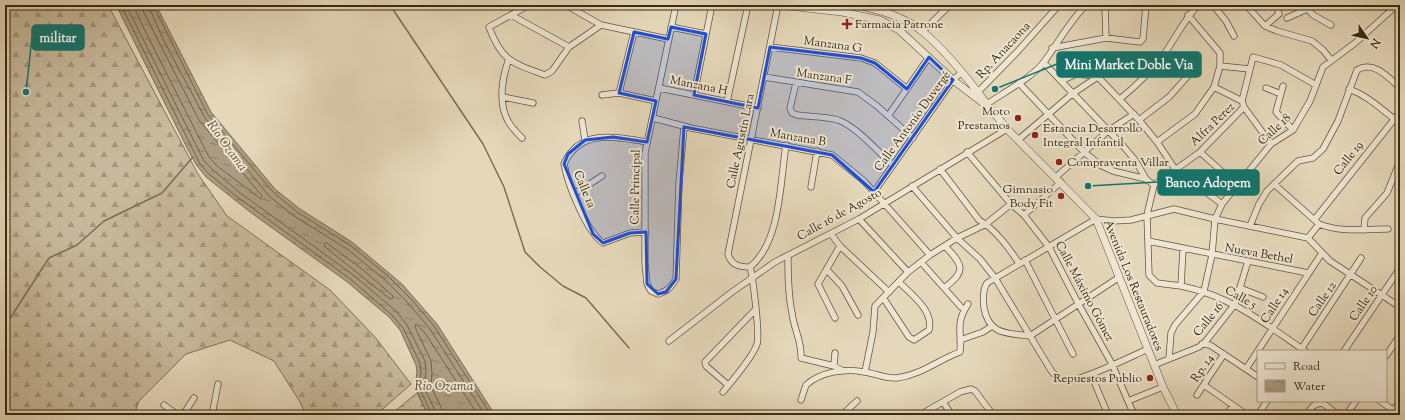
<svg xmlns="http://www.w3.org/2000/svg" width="1405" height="420" font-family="'Sorts Mill Goudy',serif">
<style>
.forest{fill:url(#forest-firs);stroke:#807258}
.water{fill:url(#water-ripples);stroke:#7d6e55}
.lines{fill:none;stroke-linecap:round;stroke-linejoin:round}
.shore{stroke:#72624a;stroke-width:1}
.stream{stroke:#7d6e55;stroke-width:1.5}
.minor-casing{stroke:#64553c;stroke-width:7}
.tertiary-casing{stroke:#64553c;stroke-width:8}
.minor{stroke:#eee6d2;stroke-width:5.5}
.tertiary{stroke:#eee6d2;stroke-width:7}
.marked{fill:#1d4ed8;fill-opacity:0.2;stroke:#1d4ed8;stroke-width:3;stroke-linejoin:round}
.poi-dot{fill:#8f2418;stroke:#eee6d2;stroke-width:1.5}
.labels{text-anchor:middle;stroke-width:4;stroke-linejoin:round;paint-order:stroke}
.poi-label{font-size:12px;fill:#392912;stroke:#eee6d2;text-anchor:start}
.street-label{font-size:12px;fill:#392912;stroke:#eee6d2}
.water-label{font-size:13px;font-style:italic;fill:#5b4c33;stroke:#eee6d2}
.leader{fill:none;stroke:#0f766e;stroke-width:1.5}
.callout-dot{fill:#0f766e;stroke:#eee6d2;stroke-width:1.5}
.callout{fill:#0f766e;stroke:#0f766e;stroke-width:1.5}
.callout-label{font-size:13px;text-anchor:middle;font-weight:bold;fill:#fff}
</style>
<defs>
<pattern id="forest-firs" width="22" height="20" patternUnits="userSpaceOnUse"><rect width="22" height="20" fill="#c8ba9d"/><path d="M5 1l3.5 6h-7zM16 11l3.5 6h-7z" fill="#a3977f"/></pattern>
<pattern id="water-ripples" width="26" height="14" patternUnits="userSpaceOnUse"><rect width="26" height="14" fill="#ab9c81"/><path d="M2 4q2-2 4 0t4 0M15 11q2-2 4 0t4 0" fill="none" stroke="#8c7f68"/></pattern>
</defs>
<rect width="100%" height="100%" fill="#e5d8ba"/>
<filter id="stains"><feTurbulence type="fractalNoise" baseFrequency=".005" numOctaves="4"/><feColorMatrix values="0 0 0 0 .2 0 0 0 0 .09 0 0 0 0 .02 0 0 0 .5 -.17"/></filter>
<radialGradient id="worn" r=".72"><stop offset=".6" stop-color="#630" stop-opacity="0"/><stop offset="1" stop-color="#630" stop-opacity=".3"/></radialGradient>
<path class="forest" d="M 5,5 L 108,5 L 198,174 L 227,216 L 330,290 L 375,337 L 411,384 L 376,415 L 306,415 L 300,402 L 274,361 L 230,340 L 186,354 L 139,401 L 134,415 L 5,415 Z
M 417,393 L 428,415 L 390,415 Z"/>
<path class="water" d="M 116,5 L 156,5 L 211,112 L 275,189 L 300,209 L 352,242 L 402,284 L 437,324 L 495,415 L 428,415 L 415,387 L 417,372 L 416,365 L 400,330 L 389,317 L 346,281 L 250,212 L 206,177 L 197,166 L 188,150 Z"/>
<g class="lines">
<path class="shore" d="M 121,5 L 200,164 L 209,174 L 236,196 L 349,278 L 392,315 L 403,328 L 420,363 L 421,372 L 419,387 L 432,415
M 126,5 L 204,161 L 213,170 L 239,192 L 352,274 L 396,311 L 407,325 L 425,361 L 426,372 L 424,387 L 437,415
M 133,5 L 146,33 L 209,157 L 217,166 L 261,199 L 262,196 L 199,120 L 144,13 L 142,5
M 148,5 L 164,41 L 205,118 L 269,196 L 294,216 L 347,249 L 384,279 L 408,303 L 430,329 L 485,415
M 153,5 L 208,115 L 273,192 L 297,212 L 350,245 L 387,275 L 412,300 L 434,326 L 491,415
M 327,243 L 362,269 L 393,296 L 393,298 L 390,299 L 325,247 L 324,244 Z
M 443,415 L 441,407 L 431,387 L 432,373 L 431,361 L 415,327 L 416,324 L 425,333 L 478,415"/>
<path class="stream" d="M 390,5 L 483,144 L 504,187 L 525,252 L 540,267 L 563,286 L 586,298 L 629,348
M 5,326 L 49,258 L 77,245 L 104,221 L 162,193 L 193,157"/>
<defs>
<path id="minor" d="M 529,5 L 489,27 C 502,62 513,63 545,75 L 552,71 L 569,47 L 601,25
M 566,5 L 601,25 L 668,39
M 676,5 L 645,153 L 645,263 L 647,284 L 651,291 L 658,294 C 668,291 671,287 676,279 L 679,183 L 684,127
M 1105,5 L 1106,38
M 1213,5 L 1226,21 L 1234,36
M 1246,5 L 1265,26 L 1277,31 L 1312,41 L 1323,50 L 1331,60
M 1304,5 L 1313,15 L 1331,25
M 882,11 L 890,5
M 511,15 L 569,47
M 1287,18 L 1307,9
M 1265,26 L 1279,14 L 1276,5
M 671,27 L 706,34
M 923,31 L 950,5
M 770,47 L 861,58 L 875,63 L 907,89
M 1052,48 L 1106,38 L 1140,42 L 1143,39 L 1146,5
M 509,59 C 502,77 498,103 508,121 C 511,127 517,133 522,138
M 1044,63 L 1123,146 L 1135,160 L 1146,179
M 1220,66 L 1250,69
M 764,77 L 858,92 L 877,106 L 913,138
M 1061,81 L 1076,74 L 1097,76 L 1139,120 L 1157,142 L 1175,169 L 1222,204
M 796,83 L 790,108 L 792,113 L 797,115 C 810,117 825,116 838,120 C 856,126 878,152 893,165
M 1019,83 L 1084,152 L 1100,165 L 1113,171 L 1146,179 L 1154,185
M 1283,86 L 1276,112 L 1293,130
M 1214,87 L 1242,101
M 659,88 L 758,108
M 1266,88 L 1281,94
M 1349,89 C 1366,95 1379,107 1393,118
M 978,92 L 1018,51 L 1059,5
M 619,93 L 634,32
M 602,95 L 619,93 L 656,101
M 694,95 L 712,5
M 503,97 L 533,103
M 1120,99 C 1137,85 1152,71 1165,53 C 1176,37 1184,20 1198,5
M 727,102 L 748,5
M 987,104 C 1003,93 1033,77 1044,62 C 1058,43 1069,22 1086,5
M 888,116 L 929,57
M 653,118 L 691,128 L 832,155 L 864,181 L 874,192
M 1139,120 L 1169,97 L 1195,68
M 582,121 L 585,140
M 1018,140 L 1072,94 L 1117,64
M 1157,142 L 1195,114 L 1214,87 L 1220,66 L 1220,53 L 1188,15
M 1271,144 L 1244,107 L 1242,101 L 1253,57 L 1281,65 L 1316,85
M 967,152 L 1011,204 L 1024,215 L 1049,247 L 1079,305 L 1112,364 L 1134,415
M 1200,152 L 1237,185
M 940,169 L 979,220 C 996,230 1008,247 1019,263
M 1056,177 L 1108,131 L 1134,114
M 1274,184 L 1319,224 C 1342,233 1364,229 1388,229
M 1154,185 L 1147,215 L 1149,275 L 1157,283 L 1181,286
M 1154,185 L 1200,152 L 1244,107
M 912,186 L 957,238 L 980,259 L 995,278 L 1052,372 C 1056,376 1062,380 1069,380 C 1082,381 1132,356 1148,349
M 811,187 L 817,151
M 574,194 L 602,176
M 1024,215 L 1061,182
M 859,219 L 908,272
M 1315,219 L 1400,112
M 1250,226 L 1259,204 L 1267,191 L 1298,161 L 1313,158 L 1323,149 L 1338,121 L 1357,70 C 1374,60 1389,78 1400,88
M 1364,230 L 1365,218 L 1387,193 L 1400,161
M 646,232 L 630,233 L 603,243 C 586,231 568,185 564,164 C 580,128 616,137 647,142
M 831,234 L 840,246 L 889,292
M 1308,238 L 1319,224
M 1148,241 L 1308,273
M 1183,249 L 1181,286 C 1231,296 1264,323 1305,351
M 788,255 C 788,275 788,294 792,313 C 794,330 802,341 801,358 L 834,366 L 843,371
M 930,255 L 874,192 L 953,80 L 962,72
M 1025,260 L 1073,354
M 921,262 L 961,307
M 750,267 C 739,267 731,265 728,254 L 778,5
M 750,267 C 781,242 780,182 786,145
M 827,270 L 842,286 L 858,315
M 944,288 C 967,271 963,265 945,246
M 1240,288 L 1263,297
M 884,299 L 909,337 L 914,340 L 929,330 C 934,311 912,295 899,282
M 835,318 L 818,284 L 840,246
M 1030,336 C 1007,333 989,335 984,308 C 983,300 983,289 987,283 L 1096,219 L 1113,221 L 1131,220 L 1174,209 L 1215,219 L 1308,238 L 1330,261 L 1400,307
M 1030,336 L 1118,278
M 960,340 L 983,332 L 992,326
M 669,341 L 732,292 L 775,262 L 859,219 L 1007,129
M 1202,344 L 1210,345 L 1258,377
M 1300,351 L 1361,258
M 1344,351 L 1400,268
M 1386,356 L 1400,335
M 1169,359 L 1171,333 L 1175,325 L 1204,291 L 1212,255 L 1215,219 L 1222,204 L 1271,144 L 1293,130 L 1310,101 L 1323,67 L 1355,43 L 1397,5
M 1154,365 L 1199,347 L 1206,341 L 1235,304 L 1248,261
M 834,366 L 835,353
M 1246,369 L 1322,253
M 865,372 L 873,332 L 875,306 L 908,272 L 930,255 L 957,238 L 986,224 L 1011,204
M 1091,374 L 1108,415
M 728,385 L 706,366 L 705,362 L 755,310
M 1204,385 L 1247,415
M 723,392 C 732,381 753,357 757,344 C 760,335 753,278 750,267
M 1197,395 L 1224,354
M 801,400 L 806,385 C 820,372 845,368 864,372 C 875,373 885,379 897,378 C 921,375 938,360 960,352 C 962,331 955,324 968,304
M 1128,401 L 1163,387
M 1380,401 L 1400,415
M 943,402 L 952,415
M 164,405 L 178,415
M 1394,410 L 1400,401
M 183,415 L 194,398
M 212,415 L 218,384
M 842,415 L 857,401
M 920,415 L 960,392 L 971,389 L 975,391 L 993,415
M 1226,415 L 1233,406
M 1258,415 L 1267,401
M 1306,415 L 1313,406 L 1320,403 L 1324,404 L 1338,415
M 1346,415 L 1356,401"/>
<path id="tertiary" d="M 780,5 L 842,12 L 880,20 L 899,30 L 953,80 L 991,109 L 1007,129 L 1096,219 L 1163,387 L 1177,415
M 858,5 C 880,10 905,17 923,32 C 945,50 969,80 986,103"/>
</defs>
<use href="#minor" class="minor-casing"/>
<use href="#tertiary" class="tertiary-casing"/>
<use href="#minor" class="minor"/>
<use href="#tertiary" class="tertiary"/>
</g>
<path class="marked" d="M 671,27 L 706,34 L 694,95 L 758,108 L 770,47 L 861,58 L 875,63 L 907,89 L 929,57 L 953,80 L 874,192 L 832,155 L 684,127 L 676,279 L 666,292 L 658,294 L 647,284 L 646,232 L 630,233 L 603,243 L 593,234 L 564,164 L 568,154 L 585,140 L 613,137 L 647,142 L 656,101 L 619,93 L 634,32 L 668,39 Z"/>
<g class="poi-dot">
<path d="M845 18h4v4h4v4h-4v4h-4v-4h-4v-4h4z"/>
<circle cx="1018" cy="118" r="4"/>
<circle cx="1035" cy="135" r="4"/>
<circle cx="1059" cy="162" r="4"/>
<circle cx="1061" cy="196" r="4"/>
<circle cx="1150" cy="378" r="4"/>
</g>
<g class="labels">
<g class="poi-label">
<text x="855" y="28">Farmacia Patrone</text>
<text x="1010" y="115" text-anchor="end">Moto<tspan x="1010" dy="14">Prestamos</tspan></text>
<text x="1043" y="132">Estancia Desarrollo<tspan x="1043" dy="14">Integral Infantil</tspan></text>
<text x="1067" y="166">Compraventa Villar</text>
<text x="1053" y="193" text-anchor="end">Gimnasio<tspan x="1053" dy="14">Body Fit</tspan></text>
<text x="1142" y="382" text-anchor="end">Repuestos Publio</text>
</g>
<g class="street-label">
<text transform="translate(833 44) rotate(8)" y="4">Manzana G</text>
<text transform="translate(1003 50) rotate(-47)" y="4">Rp. Anacaona</text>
<text transform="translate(824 76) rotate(8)" y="4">Manzana F</text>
<text transform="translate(699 85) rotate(11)" y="4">Manzana H</text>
<text transform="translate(912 121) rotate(-54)" y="4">Calle Antonio Duvergé</text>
<text transform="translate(1212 124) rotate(-44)" y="4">Alfra Perez</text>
<text transform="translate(1274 129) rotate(-43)" y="4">Calle 18</text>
<text transform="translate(798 137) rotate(10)" y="4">Manzana B</text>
<text transform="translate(740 141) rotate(-78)" y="4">Calle Agustín Lara</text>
<text transform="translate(1348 158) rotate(-52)" y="4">Calle 19</text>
<text transform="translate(635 187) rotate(-89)" y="4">Calle Principal</text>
<text transform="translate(585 189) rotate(67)" y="4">Calle 1a</text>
<text transform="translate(839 214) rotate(-29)" y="4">Calle 16 de Agosto</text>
<text transform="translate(1259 253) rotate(10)" y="4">Nueva Bethel</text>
<text transform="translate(1134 285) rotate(68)" y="4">Avenida Los Restauradores</text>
<text transform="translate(1085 291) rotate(62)" y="4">Calle Máximo Gómez</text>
<text transform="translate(1241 297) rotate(29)" y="4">Calle 5</text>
<text transform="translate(1322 299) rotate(-56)" y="4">Calle 12</text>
<text transform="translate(1363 303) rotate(-56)" y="4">Calle 10</text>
<text transform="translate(1274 305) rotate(-57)" y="4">Calle 14</text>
<text transform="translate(1208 319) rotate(-51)" y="4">Calle 16</text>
<text transform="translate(1202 368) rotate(-56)" y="4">Rp. 14</text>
</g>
<g class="water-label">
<text transform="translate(228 145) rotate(54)" y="5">Río Ozama</text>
<text x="444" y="390">Río Ozama</text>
</g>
</g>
<path class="leader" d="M26 92L32 37M995 89L1057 64M1088 186L1158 182"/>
<g class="callout-dot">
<circle cx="26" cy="92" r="4"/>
<circle cx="995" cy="89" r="4"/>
<circle cx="1088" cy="186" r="4"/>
</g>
<g class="callout">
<rect x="32" y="25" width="52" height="25" rx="4"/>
<rect x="1057" y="52" width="144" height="25" rx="4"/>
<rect x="1158" y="170" width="101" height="25" rx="4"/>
</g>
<g class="callout-label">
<text x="58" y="42">militar</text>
<text x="1129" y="69">Mini Market Doble Via</text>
<text x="1208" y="187">Banco Adopem</text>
</g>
<rect width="1405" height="420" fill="none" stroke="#e5d8ba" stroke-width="20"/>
<rect x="6" y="6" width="1393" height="408" fill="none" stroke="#392912" stroke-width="2"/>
<rect x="10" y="10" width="1385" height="400" fill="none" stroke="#392912"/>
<rect x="1257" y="350" width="130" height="52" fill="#eee6d2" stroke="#a69a85"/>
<rect x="1265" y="363" width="20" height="6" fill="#eee6d2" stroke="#a69a85"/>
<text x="1293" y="370" font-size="12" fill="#392912">Road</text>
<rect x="1265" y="380" width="20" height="12" fill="url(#water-ripples)" stroke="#a69a85"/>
<text x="1293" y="390" font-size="12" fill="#392912">Water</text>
<g transform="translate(1367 38) rotate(124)" stroke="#eee6d2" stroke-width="3" paint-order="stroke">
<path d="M0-3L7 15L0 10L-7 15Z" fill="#392912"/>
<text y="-6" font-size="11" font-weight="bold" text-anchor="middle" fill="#392912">N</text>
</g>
<rect width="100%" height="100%" filter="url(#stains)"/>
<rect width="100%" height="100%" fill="url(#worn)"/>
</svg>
